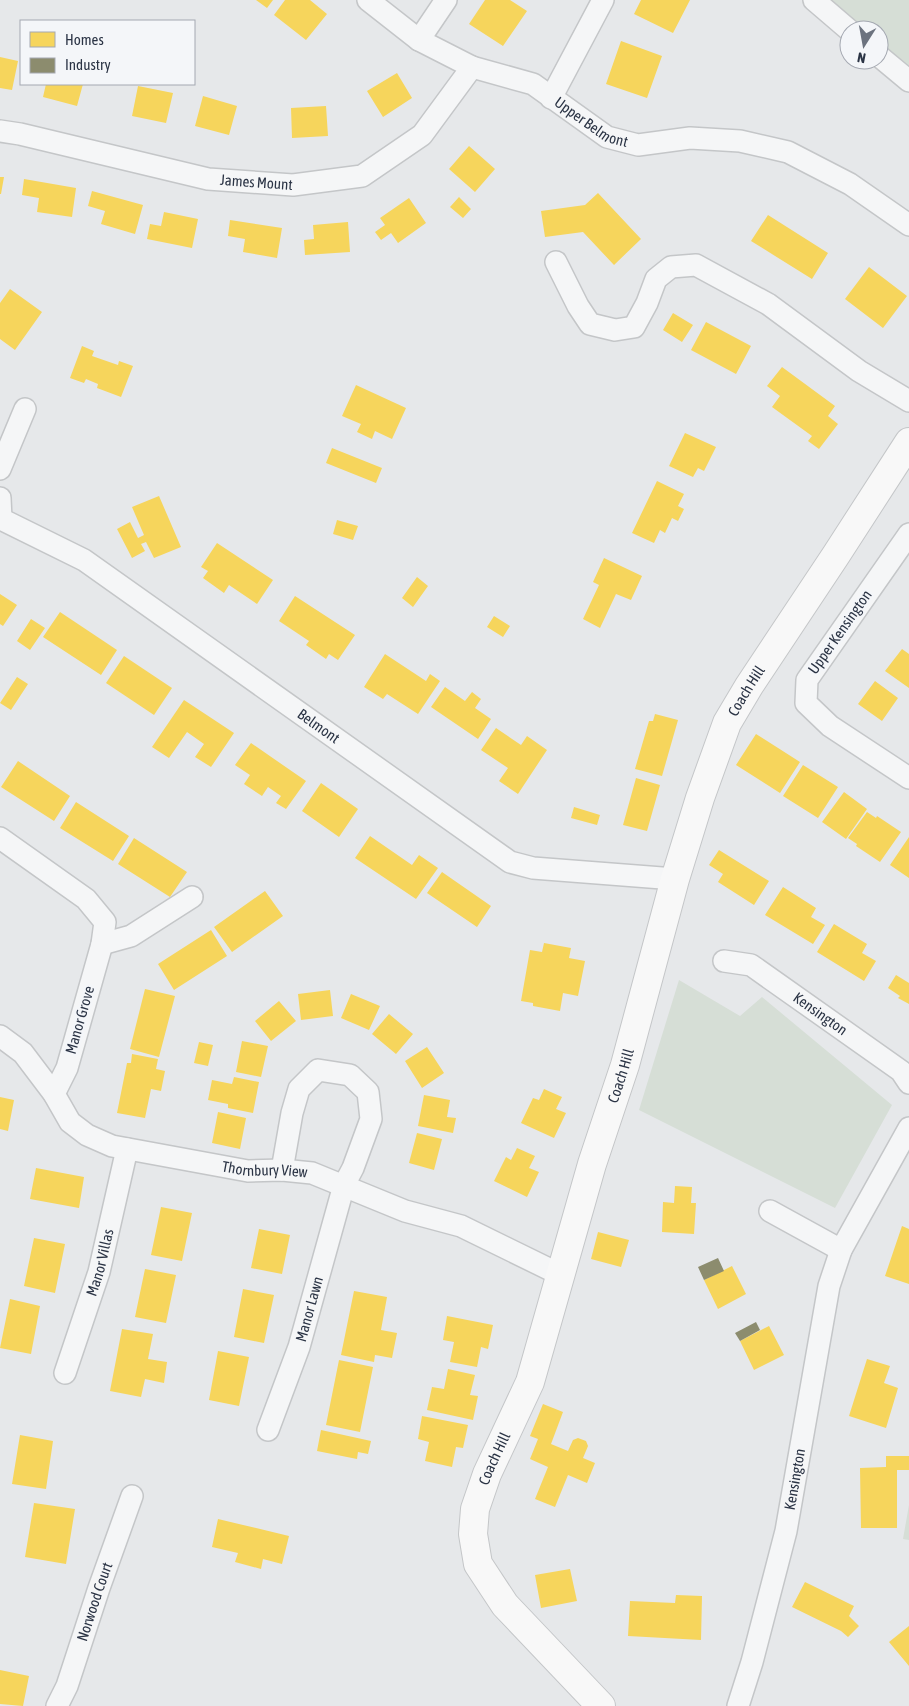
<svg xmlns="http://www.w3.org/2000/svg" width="909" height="1706" font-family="'Asap Condensed',sans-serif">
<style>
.green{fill:#d6ded6}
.homes{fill:#f6d55c}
.industry{fill:#8c8c6e}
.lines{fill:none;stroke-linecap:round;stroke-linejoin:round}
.street-casing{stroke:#c4c6c8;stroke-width:24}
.secondary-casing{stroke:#c4c6c8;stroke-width:30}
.street{stroke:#f5f6f7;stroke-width:21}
.secondary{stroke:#f8f8f8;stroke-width:28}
.labels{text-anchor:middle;stroke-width:5;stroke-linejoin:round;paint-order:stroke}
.street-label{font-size:15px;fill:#2b3445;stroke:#f4f6f9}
</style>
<rect width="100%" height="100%" fill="#e6e8ea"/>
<path class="green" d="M 823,0 L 909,0 L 909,69 L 879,45 L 879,30 L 860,30 Z
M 679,980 L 740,1016 L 762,997 L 892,1105 L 835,1208 L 639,1110 Z
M 909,1505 L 909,1540 L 903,1539 Z"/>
<path class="homes" d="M 256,0 L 273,0 L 267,8 Z
M 285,0 L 310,0 L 327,14 L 306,40 L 274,15 Z
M 485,0 L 510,0 L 527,11 L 503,46 L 469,24 Z
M 641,0 L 690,0 L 673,33 L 634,14 Z
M 621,41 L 662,56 L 647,98 L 606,84 Z
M 0,57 L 18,61 L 12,90 L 0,88 Z
M 397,73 L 412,98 L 383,117 L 367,91 Z
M 46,84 L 83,84 L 77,106 L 43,97 Z
M 138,86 L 173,93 L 166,123 L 132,116 Z
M 203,96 L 237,106 L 229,135 L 195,126 Z
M 326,106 L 328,136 L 292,138 L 291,108 Z
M 469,146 L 495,169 L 475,192 L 449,169 Z
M 0,177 L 4,177 L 1,194 L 0,194 Z
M 24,179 L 76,188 L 72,217 L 37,212 L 39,198 L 22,195 Z
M 92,191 L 143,205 L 135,234 L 101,224 L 105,211 L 88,206 Z
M 598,193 L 641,239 L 614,265 L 583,232 L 545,237 L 541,211 L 585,205 Z
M 459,197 L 471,209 L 463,218 L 450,207 Z
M 409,198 L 426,223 L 398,243 L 391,233 L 381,240 L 375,232 L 385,225 L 380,218 Z
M 164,212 L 198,219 L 192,248 L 147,239 L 150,224 L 161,226 Z
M 768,215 L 828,253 L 812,279 L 751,241 Z
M 230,220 L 282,228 L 277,258 L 243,252 L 245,239 L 228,236 Z
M 348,222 L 350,252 L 305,255 L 304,240 L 314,239 L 313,225 Z
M 869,267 L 907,296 L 883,328 L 845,299 Z
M 10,289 L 42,312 L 15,350 L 0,339 L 0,303 Z
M 673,313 L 693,325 L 682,342 L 663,330 Z
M 706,322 L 751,346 L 736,374 L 691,350 Z
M 82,346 L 94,351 L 92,356 L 118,365 L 119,361 L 133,366 L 121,397 L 97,388 L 98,384 L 86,379 L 84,383 L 70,378 Z
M 782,367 L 835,406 L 828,416 L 838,424 L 819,449 L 808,441 L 812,436 L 772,407 L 780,396 L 767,386 Z
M 356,385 L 406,408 L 392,439 L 375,431 L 372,439 L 357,432 L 361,424 L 342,416 Z
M 685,433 L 716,447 L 704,471 L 698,468 L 693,477 L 669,466 Z
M 332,448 L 382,468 L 376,483 L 326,463 Z
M 657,481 L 684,494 L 678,506 L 684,509 L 678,521 L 672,518 L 665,533 L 660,530 L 654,543 L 632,533 Z
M 159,496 L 181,547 L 154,558 L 146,542 L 141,544 L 145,551 L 132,558 L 117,529 L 130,522 L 138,538 L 144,535 L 132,507 Z
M 337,520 L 358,526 L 353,540 L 333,534 Z
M 217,543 L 273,580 L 257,604 L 229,585 L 224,593 L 203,578 L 208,571 L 201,567 Z
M 604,558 L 642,576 L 631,600 L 616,594 L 600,628 L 583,619 L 599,585 L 593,582 Z
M 417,577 L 428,586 L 413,607 L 402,598 Z
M 0,594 L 17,605 L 3,626 L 0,624 Z
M 295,596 L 355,635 L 338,660 L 329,654 L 326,659 L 306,645 L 309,641 L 279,621 Z
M 60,612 L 117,650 L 101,675 L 43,637 Z
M 494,616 L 510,626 L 503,637 L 487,627 Z
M 31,619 L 45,628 L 30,650 L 17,641 Z
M 902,649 L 909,654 L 909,688 L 885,671 Z
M 385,654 L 426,681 L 430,674 L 440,681 L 418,714 L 387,694 L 383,699 L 364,687 Z
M 124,656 L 172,688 L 154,715 L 106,683 Z
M 17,677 L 28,684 L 11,710 L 0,703 Z
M 875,681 L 898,698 L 882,721 L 858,704 Z
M 445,687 L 465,701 L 472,692 L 481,699 L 475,708 L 491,719 L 478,739 L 431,707 Z
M 184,700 L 234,733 L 211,767 L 195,757 L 204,744 L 187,732 L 169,758 L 152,747 Z
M 655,714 L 678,720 L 662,776 L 635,769 L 649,721 L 653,721 Z
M 496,728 L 521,745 L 527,736 L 547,750 L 518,794 L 499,781 L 508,768 L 481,750 Z
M 756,734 L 800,762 L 780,793 L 736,765 Z
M 251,743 L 306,781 L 286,809 L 276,803 L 281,796 L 268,787 L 262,796 L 244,784 L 250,775 L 235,765 Z
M 18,761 L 70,796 L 54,821 L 1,787 Z
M 803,765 L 838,787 L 818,818 L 783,796 Z
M 636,778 L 660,785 L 647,831 L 623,825 Z
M 321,783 L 358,809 L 339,837 L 302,811 Z
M 844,792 L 867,809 L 846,839 L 822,822 Z
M 76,802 L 129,836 L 113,861 L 60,828 Z
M 574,807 L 600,815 L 597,825 L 571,818 Z
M 867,812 L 876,818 L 877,816 L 901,832 L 880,862 L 856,846 L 857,844 L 848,838 Z
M 370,836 L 412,865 L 419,855 L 438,868 L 416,899 L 355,858 Z
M 909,837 L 909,878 L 890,865 Z
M 134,838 L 187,872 L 170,897 L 118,864 Z
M 719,850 L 769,881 L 754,905 L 718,882 L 723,874 L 709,865 Z
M 442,872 L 491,906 L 477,927 L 427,893 Z
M 783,887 L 816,908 L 811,917 L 825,925 L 813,944 L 765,915 Z
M 265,891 L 283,916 L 232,952 L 214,927 Z
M 834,924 L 867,944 L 862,953 L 876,961 L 864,981 L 817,952 Z
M 211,930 L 227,956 L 174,990 L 158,964 Z
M 544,943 L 571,948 L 569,958 L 585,961 L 578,996 L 563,993 L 560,1011 L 533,1006 L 533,1003 L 521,1001 L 530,950 L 542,952 Z
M 896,975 L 909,983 L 909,1004 L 898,998 L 900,996 L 888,988 Z
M 145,989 L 175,996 L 159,1057 L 130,1049 Z
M 330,990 L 333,1016 L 301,1020 L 298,994 Z
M 351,994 L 380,1006 L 369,1030 L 341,1018 Z
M 279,1001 L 296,1021 L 271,1041 L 255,1021 Z
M 389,1014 L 413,1034 L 396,1054 L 372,1034 Z
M 242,1041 L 268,1046 L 261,1077 L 236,1072 Z
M 199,1042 L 213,1045 L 208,1066 L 194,1063 Z
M 427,1047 L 444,1073 L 422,1088 L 405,1061 Z
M 132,1054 L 158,1059 L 156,1069 L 165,1071 L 161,1091 L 151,1089 L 145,1118 L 117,1113 L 127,1063 L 131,1063 Z
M 234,1077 L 259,1082 L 253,1113 L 228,1108 L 228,1104 L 208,1100 L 212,1080 L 232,1084 Z
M 544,1089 L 562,1097 L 556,1109 L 566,1113 L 554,1138 L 521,1123 L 533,1098 L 539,1100 Z
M 424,1095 L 450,1100 L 447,1117 L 456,1118 L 453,1133 L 418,1126 Z
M 0,1097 L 14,1100 L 8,1131 L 0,1129 Z
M 218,1112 L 246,1118 L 240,1149 L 212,1143 Z
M 417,1133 L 442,1139 L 434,1170 L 409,1163 Z
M 517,1148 L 535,1156 L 529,1168 L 539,1172 L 527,1197 L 494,1181 L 506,1157 L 511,1160 Z
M 36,1168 L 84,1177 L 79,1208 L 30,1199 Z
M 675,1186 L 692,1187 L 691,1203 L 696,1203 L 694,1234 L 662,1232 L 663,1202 L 674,1203 Z
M 161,1207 L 192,1213 L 182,1261 L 151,1255 Z
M 902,1226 L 909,1229 L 909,1284 L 885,1276 Z
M 259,1229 L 290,1235 L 282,1274 L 251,1268 Z
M 598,1232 L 629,1240 L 621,1267 L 591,1259 Z
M 34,1238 L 65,1244 L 55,1293 L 24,1286 Z
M 732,1266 L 746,1294 L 718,1309 L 704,1280 Z
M 145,1269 L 176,1275 L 166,1323 L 135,1317 Z
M 243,1289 L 274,1295 L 264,1343 L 234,1337 Z
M 354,1291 L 387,1297 L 381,1330 L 397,1333 L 392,1358 L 375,1355 L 374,1362 L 341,1355 Z
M 10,1299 L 40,1306 L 31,1354 L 0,1348 Z
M 447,1316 L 493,1325 L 488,1349 L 481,1347 L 477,1367 L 450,1362 L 454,1342 L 443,1340 Z
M 769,1326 L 784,1355 L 754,1370 L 740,1341 Z
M 122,1329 L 153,1334 L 148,1359 L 167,1362 L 164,1383 L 145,1379 L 141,1397 L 110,1391 Z
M 218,1351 L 249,1357 L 239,1406 L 209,1400 Z
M 867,1359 L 890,1366 L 884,1383 L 898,1388 L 886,1428 L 849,1416 Z
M 339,1360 L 373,1367 L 360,1432 L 326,1425 Z
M 448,1369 L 475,1375 L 470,1395 L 478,1396 L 473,1420 L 427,1410 L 432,1387 L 444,1389 Z
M 543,1404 L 563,1412 L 551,1444 L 568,1451 L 573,1440 L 578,1438 L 586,1441 L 588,1446 L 583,1458 L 595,1463 L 587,1483 L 568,1475 L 555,1507 L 535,1499 L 548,1467 L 530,1459 L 538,1439 L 530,1436 Z
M 422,1416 L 468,1425 L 463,1448 L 456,1447 L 452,1467 L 425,1461 L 429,1442 L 418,1439 Z
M 321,1430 L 371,1441 L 368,1454 L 358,1452 L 357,1459 L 317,1451 Z
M 20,1435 L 53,1441 L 46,1489 L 12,1484 Z
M 886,1456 L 909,1456 L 909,1470 L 897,1470 L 897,1528 L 861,1528 L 860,1468 L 886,1467 Z
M 34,1503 L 75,1509 L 66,1564 L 25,1557 Z
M 218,1519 L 289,1536 L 282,1564 L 263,1559 L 261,1569 L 235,1562 L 238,1553 L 212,1547 Z
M 570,1569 L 577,1601 L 541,1608 L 535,1575 Z
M 805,1582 L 854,1606 L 849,1616 L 859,1626 L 848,1637 L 841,1631 L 792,1607 Z
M 676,1595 L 702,1596 L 701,1640 L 628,1636 L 630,1601 L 675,1603 Z
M 909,1626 L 909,1666 L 889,1642 Z
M 0,1670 L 29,1676 L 23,1706 L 0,1704 Z"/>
<path class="industry" d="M 718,1258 L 724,1271 L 704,1280 L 698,1267 Z
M 756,1322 L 760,1330 L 740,1341 L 735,1333 Z"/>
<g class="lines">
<defs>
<g id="street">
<path id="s1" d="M 368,0 L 419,40 L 472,67 L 533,84 L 607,137 L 638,145 L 690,138 L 740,141 L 788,152 L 850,184 L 909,225"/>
<path d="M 814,0 L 849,30"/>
<path d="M 419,40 L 446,0"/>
<path d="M 879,56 L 909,81"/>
<path d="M 551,98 L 603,0"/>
<path id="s2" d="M 0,131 L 20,134 L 208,179 L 293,185 L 362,176 L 422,135 L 472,67"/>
<path d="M 556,262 L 578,306 L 590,324 L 615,330 L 634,327 L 647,303 L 656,279 L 671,267 L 696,265 L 768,304 L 859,371 L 909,401"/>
<path d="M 0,469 L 25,409"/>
<path id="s3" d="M 0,498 L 1,519 L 84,560 L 510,862 L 533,868 L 675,879"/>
<path d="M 909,534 L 807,680 L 806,703 L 830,726 L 909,778"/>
<path d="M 0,838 L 86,899 L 105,922 L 102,944 L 67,1068 L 54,1094"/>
<path d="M 102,944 L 131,936 L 192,897"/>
<path id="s4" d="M 724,961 L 751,965 L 901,1071 L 909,1083"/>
<path id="s5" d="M 0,1036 L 23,1053 L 54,1094 L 70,1122 L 87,1135 L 112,1146 L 248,1171 L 282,1170 L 312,1173 L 405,1211 L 461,1226 L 561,1275"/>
<path d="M 770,1211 L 841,1250"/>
<path id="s6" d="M 65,1373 L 99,1272 L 127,1149"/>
<path id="s7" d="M 268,1430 L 299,1347 L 344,1185 L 353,1168 L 371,1119 L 368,1092 L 350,1075 L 318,1070 L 299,1089 L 292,1113 L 282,1170"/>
<path id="s8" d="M 57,1706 L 67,1686 L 99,1588 L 132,1496"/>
<path id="s9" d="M 738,1706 L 752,1662 L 786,1531 L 829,1286 L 841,1250 L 909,1128"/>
</g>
<g id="secondary">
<path id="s10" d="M 601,1706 L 505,1605 L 478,1564 L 473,1534 L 475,1509 L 487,1474 L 530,1382 L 592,1164 L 625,1065 L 675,879 L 700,798 L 727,723 L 749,686 L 836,555 L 909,442"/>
</g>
</defs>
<use href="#street" class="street-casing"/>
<use href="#secondary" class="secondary-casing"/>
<use href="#street" class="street"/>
<use href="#secondary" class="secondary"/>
</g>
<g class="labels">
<g class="street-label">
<text dy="5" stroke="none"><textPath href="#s1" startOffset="258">Upper Belmont</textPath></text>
<text dy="5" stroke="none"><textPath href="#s2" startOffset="262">James Mount</textPath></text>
<text transform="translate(840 632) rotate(-55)" y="5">Upper Kensington</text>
<text dy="5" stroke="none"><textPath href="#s10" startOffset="1108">Coach Hill</textPath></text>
<text dy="5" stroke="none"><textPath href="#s3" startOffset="401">Belmont</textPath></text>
<text dy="5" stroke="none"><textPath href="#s4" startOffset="112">Kensington</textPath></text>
<text transform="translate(80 1020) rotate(-74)" y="5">Manor Grove</text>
<text dy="5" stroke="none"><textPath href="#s10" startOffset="702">Coach Hill</textPath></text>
<text dy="5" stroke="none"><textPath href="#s5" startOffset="316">Thornbury View</textPath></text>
<text dy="5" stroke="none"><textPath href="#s6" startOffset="116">Manor Villas</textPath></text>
<text dy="5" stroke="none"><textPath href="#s7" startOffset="128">Manor Lawn</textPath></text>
<text dy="5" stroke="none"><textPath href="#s10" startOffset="298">Coach Hill</textPath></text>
<text dy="5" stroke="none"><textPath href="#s9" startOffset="234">Kensington</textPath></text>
<text dy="5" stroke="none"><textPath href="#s8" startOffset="111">Norwood Court</textPath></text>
</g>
</g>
<rect x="20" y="20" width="175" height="65" fill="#f4f6f9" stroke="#a4a8b1"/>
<rect x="30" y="32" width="25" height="15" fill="#f6d55c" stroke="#a4a8b1"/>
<text x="65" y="45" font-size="15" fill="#2b3445">Homes</text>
<rect x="30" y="58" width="25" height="15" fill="#8c8c6e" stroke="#a4a8b1"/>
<text x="65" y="70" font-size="15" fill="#2b3445">Industry</text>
<g transform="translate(864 45) rotate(191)"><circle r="24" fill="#f4f6f9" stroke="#a4a8b1"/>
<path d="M0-4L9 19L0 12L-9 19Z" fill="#6c737f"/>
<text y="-8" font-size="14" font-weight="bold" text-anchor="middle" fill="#2b3445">N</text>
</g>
</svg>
